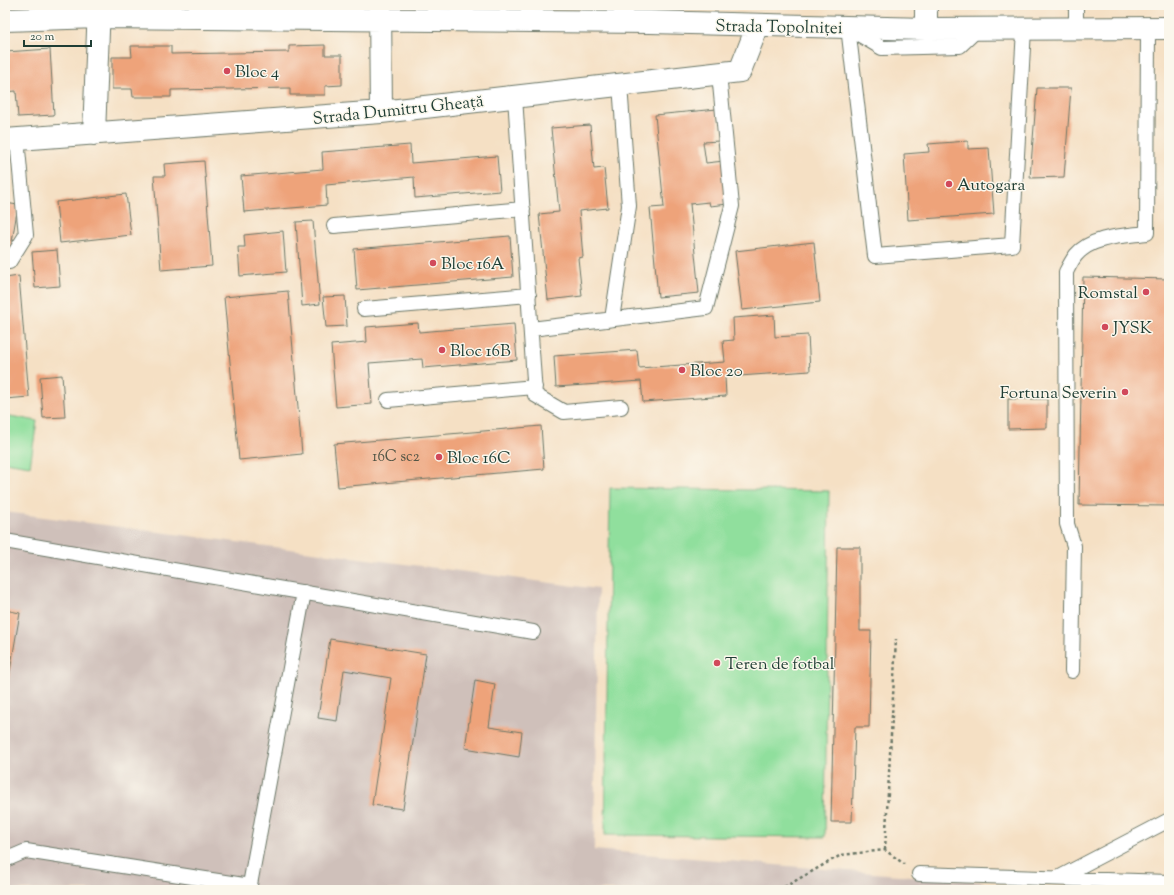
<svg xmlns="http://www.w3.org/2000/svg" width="1174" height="895" font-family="'Sorts Mill Goudy',serif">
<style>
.industrial{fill:#cfc0ba}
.green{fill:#90df9d;stroke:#588e68}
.building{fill:#eea37a}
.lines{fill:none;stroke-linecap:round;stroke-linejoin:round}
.lane-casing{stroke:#6a7666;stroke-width:16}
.street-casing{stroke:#6a7666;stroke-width:24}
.path{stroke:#6a7666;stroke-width:2.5;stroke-dasharray:3 3;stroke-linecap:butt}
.lane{stroke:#fff;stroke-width:14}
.street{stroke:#fff;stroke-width:22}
.poi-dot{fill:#d1495b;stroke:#fbf7ec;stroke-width:1.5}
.labels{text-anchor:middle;stroke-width:3;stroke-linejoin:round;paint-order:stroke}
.number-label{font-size:15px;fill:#535646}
.street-label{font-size:17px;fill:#1f3d34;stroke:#fbf7ec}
.poi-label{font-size:17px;fill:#1f3d34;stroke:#fbf7ec;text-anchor:start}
</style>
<rect width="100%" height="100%" fill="#fbf7ec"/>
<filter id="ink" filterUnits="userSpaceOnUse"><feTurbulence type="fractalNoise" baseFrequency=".025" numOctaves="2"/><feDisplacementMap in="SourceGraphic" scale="8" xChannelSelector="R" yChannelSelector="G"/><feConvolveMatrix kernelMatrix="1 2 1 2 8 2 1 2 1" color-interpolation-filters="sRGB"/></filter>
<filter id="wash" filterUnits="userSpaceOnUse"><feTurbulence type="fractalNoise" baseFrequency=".012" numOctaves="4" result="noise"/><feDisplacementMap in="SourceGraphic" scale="16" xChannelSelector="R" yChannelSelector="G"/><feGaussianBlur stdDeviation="0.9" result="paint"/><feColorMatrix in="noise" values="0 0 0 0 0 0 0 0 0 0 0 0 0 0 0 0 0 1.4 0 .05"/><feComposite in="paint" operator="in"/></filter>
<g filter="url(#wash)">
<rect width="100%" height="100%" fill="#f5e0c4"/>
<path class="industrial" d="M 5,512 L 598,589 L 594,850 L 984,882 L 983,890 L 5,890 Z"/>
<path class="green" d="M 5,415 L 37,421 L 30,466 L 5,462 Z
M 610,488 L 829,491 L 825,837 L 605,835 Z"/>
<g id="blocks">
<path class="building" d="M 325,45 L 325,55 L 342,55 L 342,85 L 325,86 L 325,95 L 290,95 L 290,88 L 171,90 L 171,97 L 133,97 L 132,89 L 112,89 L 112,57 L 132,57 L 131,46 L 171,46 L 171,54 L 289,52 L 289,46 Z
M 50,49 L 54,115 L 18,117 L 16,91 L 5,92 L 5,52 Z
M 1037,88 L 1071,88 L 1064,177 L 1030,178 Z
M 717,109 L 719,141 L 703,142 L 706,163 L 724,161 L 728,204 L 710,206 L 709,202 L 690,204 L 699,293 L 658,297 L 650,208 L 664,207 L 655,115 Z
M 590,125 L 594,169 L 604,168 L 608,208 L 579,211 L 583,257 L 578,258 L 582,296 L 548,300 L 539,214 L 559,212 L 551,128 Z
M 968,141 L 968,149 L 989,148 L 994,214 L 908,220 L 904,154 L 929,152 L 928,144 Z
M 410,145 L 411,163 L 497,156 L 500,191 L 415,198 L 414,177 L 326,185 L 327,205 L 244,212 L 241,176 L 323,169 L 322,152 Z
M 204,161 L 212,266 L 161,270 L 154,176 L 165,176 L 164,164 Z
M 126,194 L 131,235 L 60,243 L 56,202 Z
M 5,203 L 18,205 L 11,248 L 5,247 Z
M 313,221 L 320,304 L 302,306 L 296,222 Z
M 283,231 L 286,272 L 240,276 L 238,247 L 245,247 L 244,235 Z
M 510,236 L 513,277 L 357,290 L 354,249 Z
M 814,242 L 820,302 L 742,310 L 735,251 Z
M 57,250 L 60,286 L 35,288 L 32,252 Z
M 19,276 L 29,397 L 5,399 L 5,278 Z
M 1083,277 L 1169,279 L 1169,506 L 1079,505 Z
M 288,291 L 302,454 L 239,460 L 224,297 Z
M 345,296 L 347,326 L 326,327 L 323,297 Z
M 774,315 L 775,337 L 808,335 L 810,371 L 725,377 L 726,396 L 643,402 L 641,381 L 556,387 L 554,356 L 637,350 L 639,368 L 725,362 L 723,341 L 734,340 L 733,318 Z
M 418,323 L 419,332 L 514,324 L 517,360 L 423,368 L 422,359 L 369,363 L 372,404 L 336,407 L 331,345 L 367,342 L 366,327 Z
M 62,375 L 65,417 L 43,418 L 40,377 Z
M 1008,399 L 1047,399 L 1047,428 L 1008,429 Z
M 541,426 L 544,469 L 338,487 L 334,444 Z
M 837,547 L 860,547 L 860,631 L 871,631 L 869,727 L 855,727 L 852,822 L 831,822 Z
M 5,610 L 20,613 L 6,694 L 5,694 Z
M 330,639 L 426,654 L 403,809 L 372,805 L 391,678 L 344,670 L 337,721 L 318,718 Z
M 475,680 L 495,684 L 489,727 L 522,732 L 519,757 L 465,748 Z"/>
</g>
</g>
<g filter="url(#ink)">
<use href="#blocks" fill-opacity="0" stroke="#6a7666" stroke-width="1"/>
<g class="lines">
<defs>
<path id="lane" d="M 848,27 L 875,256 L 1012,245 L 1024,29
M 850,29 L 882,48 L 960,46 L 978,29
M 1076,29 L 1076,5
M 515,97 L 535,395 L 564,412 L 621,407
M 334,226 L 523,209
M 5,262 L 9,262 L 26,235 L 17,139
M 364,309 L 529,295
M 612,319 L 629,206 L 620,85
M 531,329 L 706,308 L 732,206 L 719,74
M 388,400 L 535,387
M 5,541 L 533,632
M 1072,671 L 1074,546 L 1067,524 L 1066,272 C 1069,266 1072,260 1076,255 C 1092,236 1124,236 1147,233 L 1148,28
M 5,860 L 26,851 L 250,886
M 919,874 L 1169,882
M 1058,878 L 1169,820
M 249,890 L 304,592"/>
<path id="street" d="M 380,5 L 381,112
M 926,5 L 926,29
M 5,20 L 99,17 L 650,22 L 926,29 L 1169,28
M 94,134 L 99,5
M 5,140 L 381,112 L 740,71 L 758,25"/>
</defs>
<use href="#lane" class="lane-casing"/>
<use href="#street" class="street-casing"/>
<path class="path" d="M 885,850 L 896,639
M 779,890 L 841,855 L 885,850 L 904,864"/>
<use href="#lane" class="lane"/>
<use href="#street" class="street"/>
</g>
</g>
<g class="poi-dot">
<circle cx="227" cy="71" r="4"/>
<circle cx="949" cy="184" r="4"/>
<circle cx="433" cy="263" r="4"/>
<circle cx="1146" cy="292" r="4"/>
<circle cx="1105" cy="327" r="4"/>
<circle cx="442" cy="350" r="4"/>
<circle cx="682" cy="370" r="4"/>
<circle cx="1125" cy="392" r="4"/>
<circle cx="439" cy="457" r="4"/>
<circle cx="717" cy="663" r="4"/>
</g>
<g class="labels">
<g class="number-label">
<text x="396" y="461">16C sc2</text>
</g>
<g class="street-label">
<text transform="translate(779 26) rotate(1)" y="6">Strada Topolniței</text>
<text transform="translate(398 109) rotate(-6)" y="6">Strada Dumitru Gheață</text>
</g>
<g class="poi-label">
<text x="235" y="77">Bloc 4</text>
<text x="957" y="190">Autogara</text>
<text x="441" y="269">Bloc 16A</text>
<text x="1138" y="298" text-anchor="end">Romstal</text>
<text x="1113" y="333">JYSK</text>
<text x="450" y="356">Bloc 16B</text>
<text x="690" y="376">Bloc 20</text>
<text x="1117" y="398" text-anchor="end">Fortuna Severin</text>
<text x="447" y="463">Bloc 16C</text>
<text x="725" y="669">Teren de fotbal</text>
</g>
</g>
<rect width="1174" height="895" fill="none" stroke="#fbf7ec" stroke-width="20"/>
<path d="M24 40v6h67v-6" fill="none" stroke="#1f3d34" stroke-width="2"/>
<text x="30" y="40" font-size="12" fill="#1f3d34" stroke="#fbf7ec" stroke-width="3" paint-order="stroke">20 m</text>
</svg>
